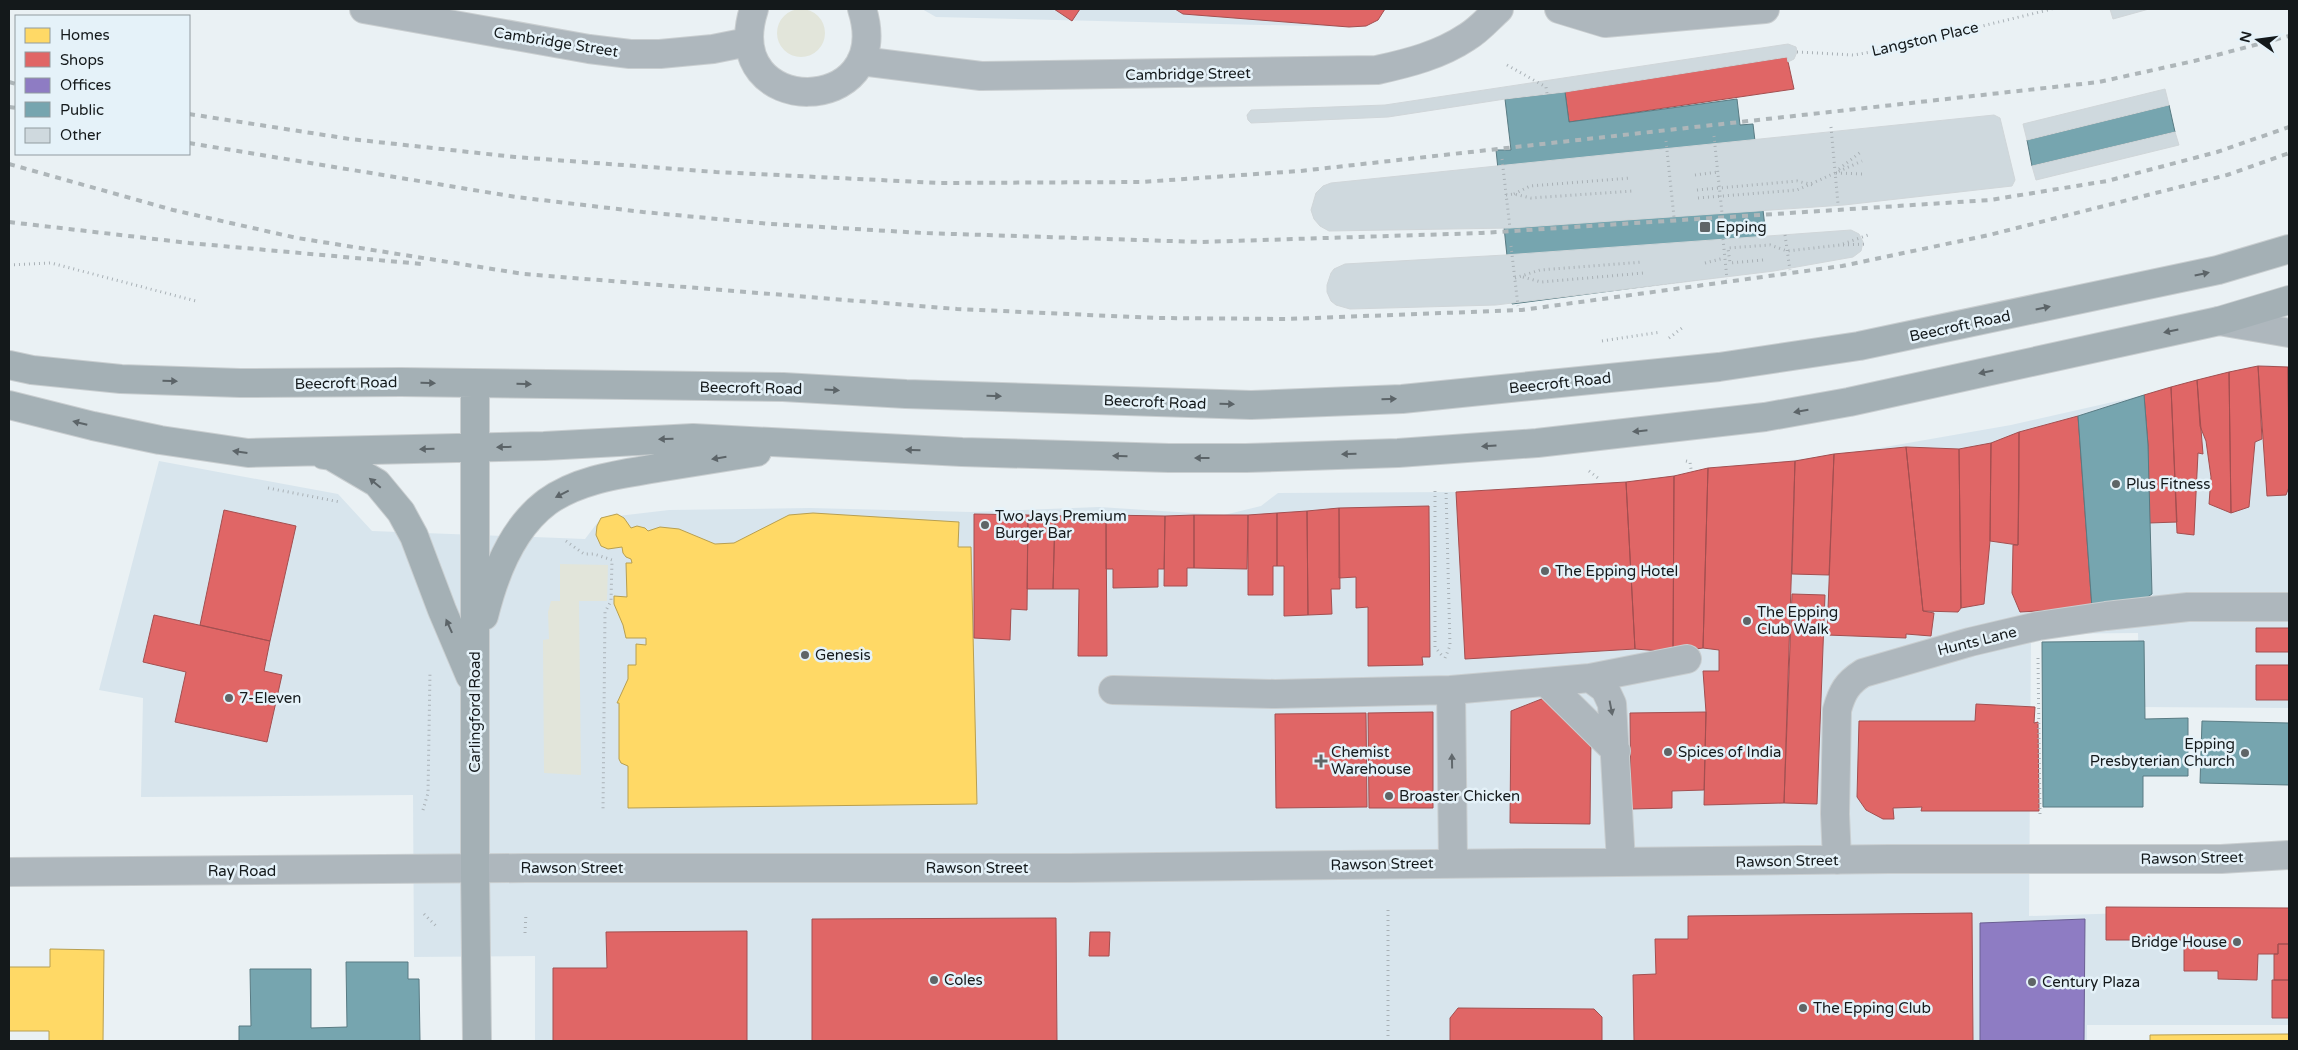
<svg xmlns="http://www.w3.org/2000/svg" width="2298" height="1050" font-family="'Varela Round',sans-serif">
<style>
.built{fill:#d8e5ed}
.green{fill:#e2e5da}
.homes{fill:#ffd966;stroke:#b89f50}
.shops{fill:#e06666;stroke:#a34f50}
.offices{fill:#8e7cc3;stroke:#695e91}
.public{fill:#76a5af;stroke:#597b83}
.building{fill:#cfd9de;stroke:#d0d6d9}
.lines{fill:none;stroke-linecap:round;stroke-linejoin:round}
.minor-casing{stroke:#c9ced0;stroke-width:30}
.major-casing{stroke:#c9ced0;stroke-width:30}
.path{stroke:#a9b1b6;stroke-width:3;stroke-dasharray:1 4;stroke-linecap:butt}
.minor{stroke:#aeb7bd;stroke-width:28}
.major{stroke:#a4b0b5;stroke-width:28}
.rail{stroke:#aeb6b9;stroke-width:4;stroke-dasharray:6 6;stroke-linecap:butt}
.oneway{fill:#5c6468}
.oneway2{fill:#61686c}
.poi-dot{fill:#5f6567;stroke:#e5f2f9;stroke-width:2}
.labels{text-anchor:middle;stroke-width:5;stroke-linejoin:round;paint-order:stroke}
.street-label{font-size:15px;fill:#14191b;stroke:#e5f2f9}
.poi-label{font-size:15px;fill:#14191b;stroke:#e5f2f9;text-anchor:start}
</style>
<rect width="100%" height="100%" fill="#eaf1f4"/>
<path class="built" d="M 922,9 L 1384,9 L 1366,26 L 1349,27 L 936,17 Z
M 2269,365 L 2289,367 L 2288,708 L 2140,707 L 2138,633 L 2031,634 L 2029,916 L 2289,908 L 2289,1025 L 2087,1025 L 2087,1041 L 535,1041 L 535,956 L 414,957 L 413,795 L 141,797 L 143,698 L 99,690 L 159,461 L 338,494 L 372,531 L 585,539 L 601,518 L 669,510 L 810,508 L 971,512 L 1099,507 L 1224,515 L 1261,506 L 1278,493 L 1456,492 L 1626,482 L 1862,451 L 2011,425 L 2144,395 L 2158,390 L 2253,366 Z"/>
<path class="green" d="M777 33a24 24 0 1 1 48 0a24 24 0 1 1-48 0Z
M 560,564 L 608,565 L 607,601 L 579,601 L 581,775 L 544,773 L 543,640 L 549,639 L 548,612 L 551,601 L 560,601 Z"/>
<path class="homes" d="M 813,513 L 959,522 L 958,547 L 971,547 L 977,804 L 628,808 L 628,766 L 621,763 L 619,759 L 619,703 L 617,703 L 628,679 L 628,665 L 636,665 L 636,644 L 646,645 L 646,638 L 626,638 L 623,625 L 614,604 L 614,596 L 627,597 L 626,563 L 632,563 L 631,559 L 626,557 L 623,553 L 622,547 L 608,549 L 601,546 L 596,535 L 597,526 L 601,518 L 617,514 L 624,518 L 631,528 L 637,526 L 645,528 L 648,531 L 660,527 L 679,529 L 715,544 L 734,543 L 789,515 Z
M 50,949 L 104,950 L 103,1041 L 49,1041 L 49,1031 L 9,1031 L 9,967 L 50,967 Z
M 2289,1034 L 2289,1041 L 2150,1041 L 2150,1035 Z"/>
<path class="shops" d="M 1054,9 L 1080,9 L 1072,21 Z
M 1175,9 L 1385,9 L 1378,20 L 1366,26 L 1349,27 L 1183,14 Z
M 1787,57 L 1794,89 L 1569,122 L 1565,92 Z
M 2258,366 L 2288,367 L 2289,487 L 2286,495 L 2267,496 Z
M 2258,366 L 2262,439 L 2255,442 L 2249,507 L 2231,513 L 2229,372 Z
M 2288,367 L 2289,367 L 2289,447 Z
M 2229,372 L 2231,513 L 2209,504 L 2211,477 L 2206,441 L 2200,426 L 2197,380 Z
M 2197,380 L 2203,454 L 2198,453 L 2194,535 L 2177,533 L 2171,387 Z
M 2171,387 L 2177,522 L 2149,523 L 2148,445 L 2144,395 Z
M 2078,416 L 2092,608 L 2020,612 L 2012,593 L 2013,545 L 2018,545 L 2019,432 Z
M 2019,432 L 2019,488 L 2018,545 L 1990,541 L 1991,443 Z
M 1991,443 L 1990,541 L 1984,604 L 1961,608 L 1959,449 Z
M 1906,447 L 1923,611 L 1934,613 L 1931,636 L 1906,634 L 1906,638 L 1827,635 L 1834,454 Z
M 1906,447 L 1959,449 L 1961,608 L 1958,612 L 1923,611 Z
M 1834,454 L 1829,575 L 1792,574 L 1795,461 Z
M 1795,461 L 1784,803 L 1704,805 L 1706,712 L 1703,671 L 1719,671 L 1719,650 L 1703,648 L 1708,468 Z
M 1708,468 L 1703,648 L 1673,652 L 1674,476 Z
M 1674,476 L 1673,652 L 1635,649 L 1626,482 Z
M 1626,482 L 1635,649 L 1465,659 L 1456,492 Z
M 1429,506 L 1430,657 L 1422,657 L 1423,665 L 1368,666 L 1368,607 L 1356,608 L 1356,577 L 1339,578 L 1339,508 Z
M 1339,508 L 1340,589 L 1331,589 L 1332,614 L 1308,615 L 1307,511 Z
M 224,510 L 296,526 L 270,641 L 200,625 Z
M 1307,511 L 1308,615 L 1284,616 L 1284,566 L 1277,566 L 1277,513 Z
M 1277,513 L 1277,566 L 1273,566 L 1273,595 L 1248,595 L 1248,515 Z
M 974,514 L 1028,515 L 1027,610 L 1011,609 L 1010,640 L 974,638 Z
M 1028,515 L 1055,516 L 1053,589 L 1027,589 Z
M 1106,515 L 1165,516 L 1164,569 L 1158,569 L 1158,587 L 1113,588 L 1113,569 L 1106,569 Z
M 1106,515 L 1107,656 L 1078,656 L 1079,589 L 1053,589 L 1055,516 Z
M 1194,515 L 1248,515 L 1247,569 L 1194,568 Z
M 1194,515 L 1194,568 L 1187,568 L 1187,586 L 1164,586 L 1165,516 Z
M 1792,594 L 1825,595 L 1817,804 L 1784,803 Z
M 154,615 L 270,641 L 264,671 L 282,675 L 267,742 L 175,722 L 186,672 L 143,662 Z
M 2256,628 L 2289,628 L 2289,652 L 2256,652 Z
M 2256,665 L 2289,665 L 2289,700 L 2256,700 Z
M 1544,698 L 1591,734 L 1590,824 L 1510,823 L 1511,711 Z
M 1976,704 L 2035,707 L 2034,723 L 2038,722 L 2039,811 L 1921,811 L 1922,807 L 1893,808 L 1894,819 L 1883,819 L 1866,810 L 1857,797 L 1859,721 L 1975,721 Z
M 1433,712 L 1433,808 L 1369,808 L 1368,713 Z
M 1706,712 L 1704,790 L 1672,791 L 1672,808 L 1631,809 L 1630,713 Z
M 1366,713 L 1367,807 L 1276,808 L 1275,714 Z
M 2106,907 L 2289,908 L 2289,944 L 2278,944 L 2278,954 L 2258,954 L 2257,980 L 2218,979 L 2218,971 L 2184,971 L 2184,940 L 2106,940 Z
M 1972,913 L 1973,1041 L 1634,1041 L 1633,975 L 1656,974 L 1655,939 L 1688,939 L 1688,916 Z
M 1056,918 L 1057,1041 L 812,1041 L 812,919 Z
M 747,931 L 747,1041 L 553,1041 L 553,968 L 607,968 L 606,932 Z
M 1090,932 L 1110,932 L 1109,956 L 1089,956 Z
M 2278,944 L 2289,944 L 2289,980 L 2274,980 L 2274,954 L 2278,954 Z
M 2272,980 L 2289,980 L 2289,1018 L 2272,1018 Z
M 1458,1008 L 1594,1009 L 1602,1017 L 1602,1041 L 1450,1041 L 1450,1018 Z"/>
<path class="offices" d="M 2085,919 L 2084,1041 L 1980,1041 L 1980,923 Z"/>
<path class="public" d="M 1565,92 L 1569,122 L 1737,99 L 1740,125 L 1753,124 L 1770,270 L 1512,304 L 1496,150 L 1511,150 L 1505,99 Z
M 2169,105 L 2175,132 L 2032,166 L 2027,140 Z
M 2144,395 L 2148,445 L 2152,594 L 2133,607 L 2092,608 L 2078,416 Z
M 2144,641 L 2145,719 L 2188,718 L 2188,776 L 2143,776 L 2143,807 L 2043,807 L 2042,642 Z
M 2202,721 L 2289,723 L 2289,785 L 2200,783 Z
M 346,962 L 408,962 L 408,979 L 419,979 L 420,1041 L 239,1041 L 239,1026 L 251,1026 L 250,969 L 311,969 L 311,1028 L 347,1027 Z"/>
<path class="building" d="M 2110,9 L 2149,9 L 2113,19 Z
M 1788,44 L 1796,47 L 1797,52 L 1794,59 L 1788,62 L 1787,57 L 1565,92 L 1505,99 L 1388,117 L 1251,123 L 1248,120 L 1247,115 L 1251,110 L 1385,105 Z
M 2165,89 L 2169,105 L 2027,140 L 2023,124 Z
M 1994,115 L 2000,118 L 2015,180 L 2012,186 L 1844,205 L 1510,228 L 1329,231 L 1320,226 L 1314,219 L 1311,210 L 1316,193 L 1323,186 L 1331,183 Z
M 2175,132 L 2179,145 L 2036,180 L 2032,166 Z
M 1851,230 L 1859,234 L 1863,242 L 1861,251 L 1853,257 L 1774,271 L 1496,305 L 1350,309 L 1336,305 L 1331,301 L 1327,292 L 1327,285 L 1331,273 L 1334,269 L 1345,264 L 1505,255 Z"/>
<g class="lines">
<defs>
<path id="minor" d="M 364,9 L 589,49 L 630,54 L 660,54 L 713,49 L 748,42
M 754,9 C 718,120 897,119 862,9
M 1559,9 L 1605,23 L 1765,9
M 861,61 L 981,76 L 1377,70 C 1409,63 1440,55 1467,37 C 1479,30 1489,18 1499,9
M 2219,321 L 2289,333
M 1590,678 L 1687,659
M 1547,683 L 1616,751
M 1113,690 L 1275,694 L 1451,690
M 1837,860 L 1835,814 L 1837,710 C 1842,692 1847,683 1863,673 L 1970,642 L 2038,626 L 2106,616 L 2188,607 L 2289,607
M 1453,863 L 1451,690 L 1590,678 L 1605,689 L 1612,704 L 1621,862
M 9,872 L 526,868 L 1069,868 L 1889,859 L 2221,859 L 2289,855"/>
<path id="major" d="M 9,365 L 32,370 L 121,379 L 240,383 L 401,382 L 783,387 L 906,394 L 1251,405 L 1402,399 L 1719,367 L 1859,346 L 2218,270 L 2289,249
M 475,384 L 475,870 L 477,1041
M 9,405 L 93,426 L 160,440 L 248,453 L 544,446 L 693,438 L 962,452 L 1169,458 L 1246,458 L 1398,453 L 1537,443 L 1765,417 L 1849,402 L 2219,321 L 2289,300
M 324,455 L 331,456 L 377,483 L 401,512 L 414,536 L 442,610 L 470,676
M 484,616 C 494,575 512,528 547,502 C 580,478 624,474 663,467 C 694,462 725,457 757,452"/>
</defs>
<use href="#minor" class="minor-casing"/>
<use href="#major" class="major-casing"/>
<path class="path" d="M 1797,52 L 1854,55 L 1888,49 L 2052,9
M 1507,65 L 1546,87 L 1547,94
M 1831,127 L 1838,204
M 1714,136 L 1722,213
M 1666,141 L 1674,217
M 1502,159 L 1510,228
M 1839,169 L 1862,151
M 1836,173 L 1863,174
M 1695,175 L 1718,172
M 1697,190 L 1797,181 L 1813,185
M 1514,194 L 1530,186 L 1631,178
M 1506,195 L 1514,194 L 1531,198 L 1633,191
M 1698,198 L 1797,190 L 1862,161
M 1785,235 L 1790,270
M 1723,239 L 1727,279
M 1843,245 L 1868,244
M 1511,246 L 1518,306
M 1763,260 L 1730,263 L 1728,248 L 1770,245 L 1787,251 L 1840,245 L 1868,235
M 1705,263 L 1724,258
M 9,265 L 51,263 L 196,301
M 1523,277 L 1541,282 L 1644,273
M 1515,278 L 1540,270 L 1643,262
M 1669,338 L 1682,328
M 1602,341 L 1661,332
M 1686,461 L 1690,462 L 1691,469
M 1589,471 L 1598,478
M 268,488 L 340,502
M 1435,491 L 1435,647 L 1443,657
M 566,541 L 584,554 L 594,554 L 612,560 L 611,601 L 605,612 L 603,812
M 1445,658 L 1450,646 L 1446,490
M 2038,658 L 2040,815
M 423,810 L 428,793 L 430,671
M 424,914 L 436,926
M 525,933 L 526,913
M 1388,1041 L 1388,909"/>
<use href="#minor" class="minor"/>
<use href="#major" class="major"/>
<path class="rail" d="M 9,82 L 16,84
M 9,107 L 16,108
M 189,114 L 350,139 L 515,157 L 716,172 L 940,183 L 1141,182 L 1300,171 L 2099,82 L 2194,61 L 2289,36
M 189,143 L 516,197 L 643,212 L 771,224 L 923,233 L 1201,242 L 1482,233 L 1990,200 L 2107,181 L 2217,152 L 2289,127
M 9,164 L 173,210 L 297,238 L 524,274 L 957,309 L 1156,318 L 1287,319 L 1522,310 L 1842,266 L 1989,235 L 2227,175 L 2289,153
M 9,222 L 189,243 L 422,264"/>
</g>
<defs><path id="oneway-solid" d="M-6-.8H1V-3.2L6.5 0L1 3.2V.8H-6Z" transform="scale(1.25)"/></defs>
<g class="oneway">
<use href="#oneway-solid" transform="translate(2202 274) rotate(-12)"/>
<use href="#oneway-solid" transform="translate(2043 308) rotate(-12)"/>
<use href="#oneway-solid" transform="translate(2171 331) rotate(168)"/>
<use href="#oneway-solid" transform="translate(1986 372) rotate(168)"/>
<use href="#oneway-solid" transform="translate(170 381) rotate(2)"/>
<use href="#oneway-solid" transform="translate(428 383) rotate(1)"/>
<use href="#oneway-solid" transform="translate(524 384) rotate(1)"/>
<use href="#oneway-solid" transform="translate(832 390) rotate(3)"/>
<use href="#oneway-solid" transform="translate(994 396) rotate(2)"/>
<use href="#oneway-solid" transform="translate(1389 399) rotate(-2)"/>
<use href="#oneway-solid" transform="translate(1227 404) rotate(2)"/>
<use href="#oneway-solid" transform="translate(1801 411) rotate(170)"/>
<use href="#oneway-solid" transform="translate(80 423) rotate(-166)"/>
<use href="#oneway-solid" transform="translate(1640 431) rotate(174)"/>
<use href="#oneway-solid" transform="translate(666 439) rotate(178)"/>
<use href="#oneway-solid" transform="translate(1489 446) rotate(176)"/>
<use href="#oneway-solid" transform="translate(504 447) rotate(179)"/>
<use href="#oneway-solid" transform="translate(427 449) rotate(178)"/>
<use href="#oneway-solid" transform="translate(913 450) rotate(-178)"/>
<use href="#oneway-solid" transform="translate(240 452) rotate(-172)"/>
<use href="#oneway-solid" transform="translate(1349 454) rotate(178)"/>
<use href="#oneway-solid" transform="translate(1120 456) rotate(-178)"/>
<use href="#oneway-solid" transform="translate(719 458) rotate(171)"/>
<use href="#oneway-solid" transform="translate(1202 458) rotate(180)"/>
<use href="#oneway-solid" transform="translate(375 483) rotate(-140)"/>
<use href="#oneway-solid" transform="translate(562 494) rotate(153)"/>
<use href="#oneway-solid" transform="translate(449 626) rotate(-114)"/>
</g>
<g class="oneway2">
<use href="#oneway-solid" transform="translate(1611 708) rotate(79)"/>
<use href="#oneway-solid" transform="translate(1452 761) rotate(-91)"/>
</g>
<g class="poi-dot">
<rect x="1699" y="221" width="12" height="12" rx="2.5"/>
<circle cx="2116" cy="484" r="5"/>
<circle cx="985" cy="525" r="5"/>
<circle cx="1545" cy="571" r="5"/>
<circle cx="1747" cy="621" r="5"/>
<circle cx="805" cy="655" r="5"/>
<circle cx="229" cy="698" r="5"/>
<circle cx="1668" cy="752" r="5"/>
<circle cx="2245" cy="753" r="5"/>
<path d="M1318.5 753.5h5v5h5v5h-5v5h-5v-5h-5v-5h5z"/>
<circle cx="1389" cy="796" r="5"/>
<circle cx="2237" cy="942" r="5"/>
<circle cx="934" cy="980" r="5"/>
<circle cx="2032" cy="982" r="5"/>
<circle cx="1803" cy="1008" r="5"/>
</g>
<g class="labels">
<g class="street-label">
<text transform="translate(1925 39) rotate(-13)" y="5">Langston Place</text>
<text transform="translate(556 42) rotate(9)" y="5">Cambridge Street</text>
<text transform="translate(1188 74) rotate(-1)" y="5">Cambridge Street</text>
<text transform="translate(1960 326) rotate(-12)" y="5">Beecroft Road</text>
<text transform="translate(346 383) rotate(-1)" y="5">Beecroft Road</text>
<text transform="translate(1560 383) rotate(-6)" y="5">Beecroft Road</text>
<text transform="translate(751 388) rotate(1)" y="5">Beecroft Road</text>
<text transform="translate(1155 402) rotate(2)" y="5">Beecroft Road</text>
<text transform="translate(1977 641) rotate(-14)" y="5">Hunts Lane</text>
<text transform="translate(475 712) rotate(-90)" y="5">Carlingford Road</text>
<text transform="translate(2192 858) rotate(-1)" y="5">Rawson Street</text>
<text transform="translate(1787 861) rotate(-1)" y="5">Rawson Street</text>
<text transform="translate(1382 864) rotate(-1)" y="5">Rawson Street</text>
<text x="572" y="873">Rawson Street</text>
<text x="977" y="873">Rawson Street</text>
<text x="242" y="876">Ray Road</text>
</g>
<g class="poi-label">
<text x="1716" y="232">Epping</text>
<text x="2126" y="489">Plus Fitness</text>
<text x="995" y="521">Two Jays Premium<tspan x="995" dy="17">Burger Bar</tspan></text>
<text x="1555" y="576">The Epping Hotel</text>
<text x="1757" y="617">The Epping<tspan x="1757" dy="17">Club Walk</tspan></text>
<text x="815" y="660">Genesis</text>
<text x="239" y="703">7-Eleven</text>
<text x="2235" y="749" text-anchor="end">Epping<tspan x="2235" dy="17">Presbyterian Church</tspan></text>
<text x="1331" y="757">Chemist<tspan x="1331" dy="17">Warehouse</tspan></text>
<text x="1678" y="757">Spices of India</text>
<text x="1399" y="801">Broaster Chicken</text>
<text x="2227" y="947" text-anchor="end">Bridge House</text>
<text x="944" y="985">Coles</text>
<text x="2042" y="987">Century Plaza</text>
<text x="1813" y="1013">The Epping Club</text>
</g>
</g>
<rect width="2298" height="1050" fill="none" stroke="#14191b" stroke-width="20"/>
<rect x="15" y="15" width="175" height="140" fill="#e5f2f9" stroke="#919ba0"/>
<rect x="25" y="28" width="25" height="15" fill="#ffd966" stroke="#919ba0"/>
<text x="60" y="40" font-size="15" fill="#14191b">Homes</text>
<rect x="25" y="52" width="25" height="15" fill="#e06666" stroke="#919ba0"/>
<text x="60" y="65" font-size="15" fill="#14191b">Shops</text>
<rect x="25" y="78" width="25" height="15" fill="#8e7cc3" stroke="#919ba0"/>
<text x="60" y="90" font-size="15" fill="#14191b">Offices</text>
<rect x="25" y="102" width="25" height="15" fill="#76a5af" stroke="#919ba0"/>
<text x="60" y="115" font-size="15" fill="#14191b">Public</text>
<rect x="25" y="128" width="25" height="15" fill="#cfd9de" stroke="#919ba0"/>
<text x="60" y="140" font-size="15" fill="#14191b">Other</text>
<g transform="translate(2258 40) rotate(284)" stroke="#e5f2f9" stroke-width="4" paint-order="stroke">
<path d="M0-4L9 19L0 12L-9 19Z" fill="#14191b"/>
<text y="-8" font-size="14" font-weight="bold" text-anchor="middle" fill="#14191b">N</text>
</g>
</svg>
